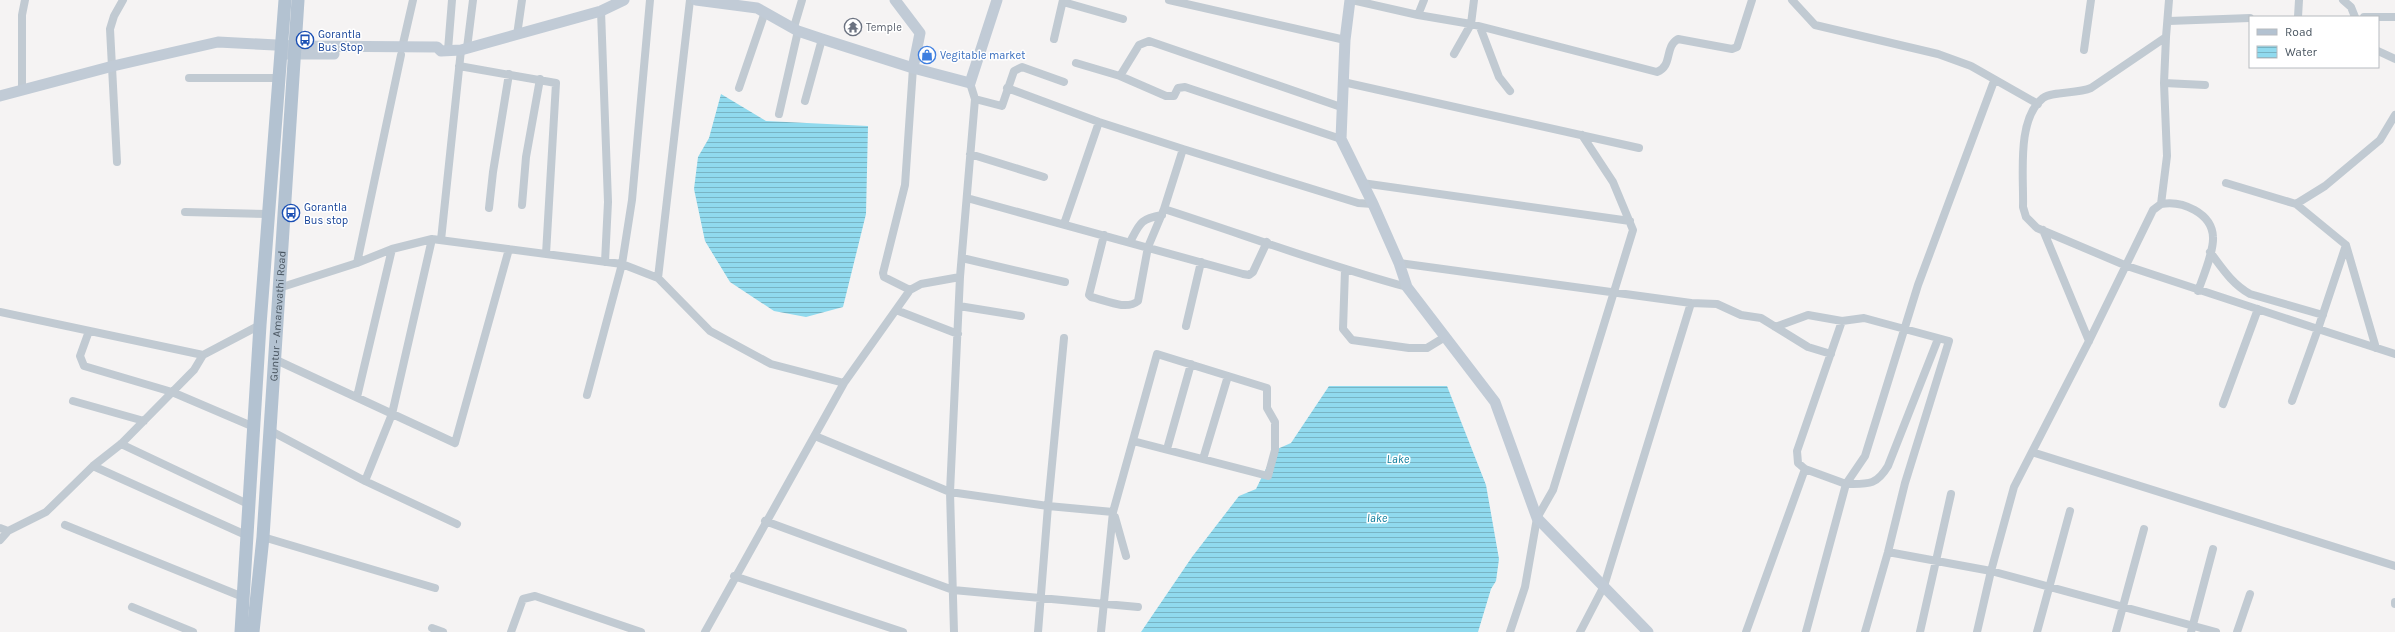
<svg xmlns="http://www.w3.org/2000/svg" width="2395" height="632" font-family="Karla,sans-serif">
<style>
.water{fill:url(#water-rules)}
.lines{fill:none;stroke-linecap:round;stroke-linejoin:round}
.street{stroke:#c1cad2;stroke-width:8}
.secondary{stroke:#c1cbd6;stroke-width:11}
.primary{stroke:#b3c2d1;stroke-width:13}
.labels{text-anchor:middle;stroke-width:3;stroke-linejoin:round;paint-order:stroke}
.worship-label{font-size:11px;fill:#5b616d;stroke:#fff;text-anchor:start}
.transit-label{font-size:11px;fill:#164399;stroke:#fff;text-anchor:start}
.shop-label{font-size:11px;fill:#366cbe;stroke:#fff;text-anchor:start}
.street-label{font-size:11px;fill:#4a5661;stroke:#fff}
.water-label{font-size:12px;font-style:italic;fill:#0c7c9b;stroke:#fff}
</style>
<defs>
<pattern id="water-rules" width="6" height="5" patternUnits="userSpaceOnUse"><rect width="6" height="5" fill="#90daee"/><path d="M0 2.5h6" fill="none" stroke="#78b4c4"/></pattern>
</defs>
<rect width="100%" height="100%" fill="#f5f3f3"/>
<path class="water" d="M 721,94 L 766,121 L 868,126 L 866,214 L 843,307 L 806,317 L 774,311 L 730,282 L 705,241 L 694,189 L 698,157 L 709,138 Z
M 1329,386 L 1447,386 L 1486,485 L 1499,559 L 1496,581 L 1491,589 L 1478,632 L 1141,632 L 1192,557 L 1239,496 L 1256,489 L 1275,450 L 1291,443 Z"/>
<g class="lines">
<path class="street" d="M 1169,0 L 1345,40
M 1352,0 L 1418,15 L 1471,24 L 1657,72 C 1673,66 1664,47 1678,39 L 1732,49 L 1737,47 L 1752,0
M 1792,0 L 1815,25 L 1938,54 L 1971,66 L 2038,104
M 2169,0 L 2166,37 L 2091,88 C 2077,94 2053,91 2043,98 C 2016,119 2024,177 2023,207 L 2026,217 L 2037,228 L 2127,266 L 2318,329 L 2346,245 L 2296,204 L 2226,183
M 2343,0 L 2351,7 L 2355,17
M 1063,2 L 1123,19
M 601,11 L 608,202 L 605,262
M 1418,15 L 1424,0
M 2298,17 L 2299,0
M 2364,17 L 2395,17
M 2169,21 L 2250,18
M 794,27 L 802,0
M 1480,27 L 1499,77 L 1510,91
M 517,35 L 522,0
M 2166,37 L 2164,83 L 2205,85
M 1054,39 L 1063,0
M 402,48 L 413,0
M 467,48 L 473,0
M 448,50 L 452,0
M 2084,50 L 2091,0
M 2378,51 L 2395,59
M 1454,54 L 1471,24 L 1474,0
M 1076,63 L 1120,76 L 1166,96 L 1174,96 L 1178,88 L 1185,87 L 1341,139
M 459,66 L 556,83 L 546,254
M 1120,76 L 1139,45 L 1149,41 L 1341,107
M 189,78 L 280,78
M 1343,82 L 1639,148
M 739,88 L 765,12
M 1007,88 L 1099,122 L 1183,149
M 22,90 L 22,15 L 25,0
M 975,99 L 1002,106 L 1014,71 L 1022,67 L 1064,82
M 805,101 L 822,39
M 779,114 L 798,31
M 970,154 L 1044,177
M 117,162 L 110,29 L 114,16 L 123,0
M 1362,183 L 1630,221
M 967,198 L 1243,274 L 1249,275 L 1253,272 L 1267,242
M 1373,204 L 1358,203 L 1183,149 L 1164,209 C 1245,235 1325,265 1407,287
M 2161,204 L 2167,156 L 2164,83
M 2296,204 L 2325,186 L 2380,140 L 2395,115
M 522,205 L 526,157 L 540,79
M 489,208 L 493,172 L 509,74
M 185,212 L 269,214
M 1064,224 L 1099,122
M 2043,230 L 2089,341
M 1104,235 L 1089,295 L 1091,297 C 1105,300 1126,311 1138,301 L 1148,247 L 1164,209
M 441,240 L 461,50
M 1130,242 C 1140,223 1140,219 1162,215
M 2346,245 L 2376,348
M 2210,252 C 2222,268 2232,284 2250,294 L 2323,315
M 962,258 L 1065,282
M 357,263 L 401,55
M 1399,263 L 1691,303 L 1604,586 L 1580,632
M 1345,270 L 1343,329 L 1352,340 L 1409,348 L 1427,348 L 1445,337
M 658,278 L 690,0
M 279,288 L 357,263 L 392,249 L 432,239 L 622,264 L 658,278 L 710,331 L 771,364 L 844,383
M 910,290 L 884,277 L 883,273 L 905,185 L 913,68
M 1691,303 L 1717,304 L 1741,315 L 1761,318 L 1808,347 L 1831,354
M 959,306 L 1021,316
M 896,310 L 958,334
M 0,312 L 203,355 L 260,325
M 1186,326 L 1201,262
M 1775,327 L 1808,315 L 1842,321 L 1864,318 L 1949,341 L 1905,483 L 1888,552 L 1865,632
M 89,331 L 80,356 L 84,366 L 172,392 L 254,427
M 1938,339 L 1888,466 C 1876,486 1868,484 1846,484 L 1865,456 L 1918,285 L 1994,81
M 274,359 L 455,443 L 509,249
M 587,395 L 622,264 L 632,200 L 650,0
M 357,397 L 392,249
M 73,401 L 144,421
M 2292,401 L 2318,329 L 2395,354
M 2223,404 L 2258,309
M 269,430 L 365,481 L 457,524
M 815,436 L 950,492 L 1048,506 L 1064,338
M 121,444 L 250,505
M 1167,449 L 1191,364
M 2032,452 L 2395,566
M 1203,459 L 1228,376
M 93,466 L 248,536
M 365,481 L 392,414 L 432,239
M 1115,517 L 1126,556
M 765,521 L 953,590 L 1138,607
M 65,525 L 243,597
M 0,528 L 8,531 L 46,512 L 93,466 L 121,444 L 194,370 L 203,355
M 263,537 L 435,588
M 0,540 L 8,531
M 1888,552 L 1991,571 L 2216,632
M 734,576 L 903,632
M 2395,602 L 2395,604
M 132,607 L 193,632
M 432,628 L 443,632
M 511,632 L 523,599 L 535,596 L 641,632
M 705,632 L 844,383 L 910,290 L 921,284 L 960,277
M 954,632 L 950,492 L 960,277 L 975,99 L 970,83
M 1038,632 L 1048,506 L 1113,512
M 1101,632 L 1113,512 L 1157,354 L 1267,388 L 1267,408 L 1275,422 L 1275,450 L 1268,476 L 1133,441
M 1510,632 L 1525,587 L 1537,518 L 1553,490 L 1633,230 L 1613,182 L 1582,135
M 1746,632 L 1805,469
M 1806,632 L 1846,484 L 1805,469 L 1798,463 L 1797,451 L 1842,321
M 1920,632 L 1951,494
M 1977,632 L 1991,571 L 2014,487 L 2089,341 L 2153,210 L 2161,204 C 2182,200 2212,213 2213,237 C 2214,251 2203,277 2198,291
M 2037,632 L 2070,511
M 2116,632 L 2144,529
M 2191,632 L 2213,549
M 2237,632 L 2250,594"/>
<path class="secondary" d="M 696,0 L 757,8 L 798,31 L 822,39 L 913,68 L 970,83 L 997,0
M 895,0 L 920,33 L 913,68
M 1350,0 L 1345,40 L 1341,139 L 1373,204 L 1399,263 L 1407,287 L 1495,402 L 1537,518 L 1648,632
M 287,54 L 334,54
M 0,96 L 113,66 L 218,42 L 295,46 L 437,47 L 441,51 L 461,50 L 601,11 L 624,0"/>
<g class="primary">
<path d="M 241,632 L 260,325 L 285,0"/>
<path id="s1" d="M 253,632 L 263,537 L 298,0"/>
</g>
</g>
<defs>
<symbol id="temple-ring" viewBox="-11 -11 22 22"><circle r="9.5" fill="#fff" stroke="#6b7280" stroke-width="1.5"/><path d="M0-6L5-2H3V0L6.5 2.5H4V6H1.5V3h-3V6H-4V2.5H-6.5L-3 0V-2H-5Z" fill="#6b7280"/></symbol>
<symbol id="bus-ring" viewBox="-11 -11 22 22"><circle r="9.5" fill="#fff" stroke="#1a4fb4" stroke-width="1.5"/><path d="M-5-6H5V4H4V6H2V4H-2V6H-4V4H-5ZM-3.5-4V0h7V-4ZM-3.5 1.2v1.5H-2V1.2ZM2 1.2v1.5H3.5V1.2Z" fill="#1a4fb4"/></symbol>
<symbol id="shop-ring" viewBox="-11 -11 22 22"><circle r="9.5" fill="#fff" stroke="#3f7fe0" stroke-width="1.5"/><path d="M-5-2.5h2.3a2.7 3.5 0 0 1 5.4 0H5L5.5 6h-11ZM-1.5-2.5h3a1.5 2.3 0 0 0-3 0Z" fill="#3f7fe0"/></symbol>
</defs>
<g fill-rule="evenodd">
<use href="#temple-ring" x="843" y="17" width="20" height="20"/>
<use href="#bus-ring" x="295" y="30" width="20" height="20"/>
<use href="#shop-ring" x="917" y="45" width="20" height="20"/>
<use href="#bus-ring" x="281" y="203" width="20" height="20"/>
</g>
<g class="labels">
<g class="worship-label">
<text x="866" y="31">Temple</text>
</g>
<g class="transit-label">
<text x="318" y="38">Gorantla<tspan x="318" dy="13">Bus Stop</tspan></text>
<text x="304" y="211">Gorantla<tspan x="304" dy="13">Bus stop</tspan></text>
</g>
<g class="shop-label">
<text x="940" y="59">Vegitable market</text>
</g>
<g class="street-label">
<text dy="4" stroke="none"><textPath href="#s1" startOffset="317">Guntur - Amaravathi Road</textPath></text>
</g>
<g class="water-label">
<text x="1398" y="463">Lake</text>
<text x="1377" y="522">lake</text>
</g>
</g>
<rect x="2249" y="16" width="130" height="52" fill="#ffffff" stroke="#b7bbc0"/>
<rect x="2257" y="29" width="20" height="6" fill="#b3c2d1" stroke="#b7bbc0"/>
<text x="2285" y="36" font-size="12" fill="#4a5661">Road</text>
<rect x="2257" y="46" width="20" height="12" fill="url(#water-rules)" stroke="#b7bbc0"/>
<text x="2285" y="56" font-size="12" fill="#4a5661">Water</text>
</svg>
